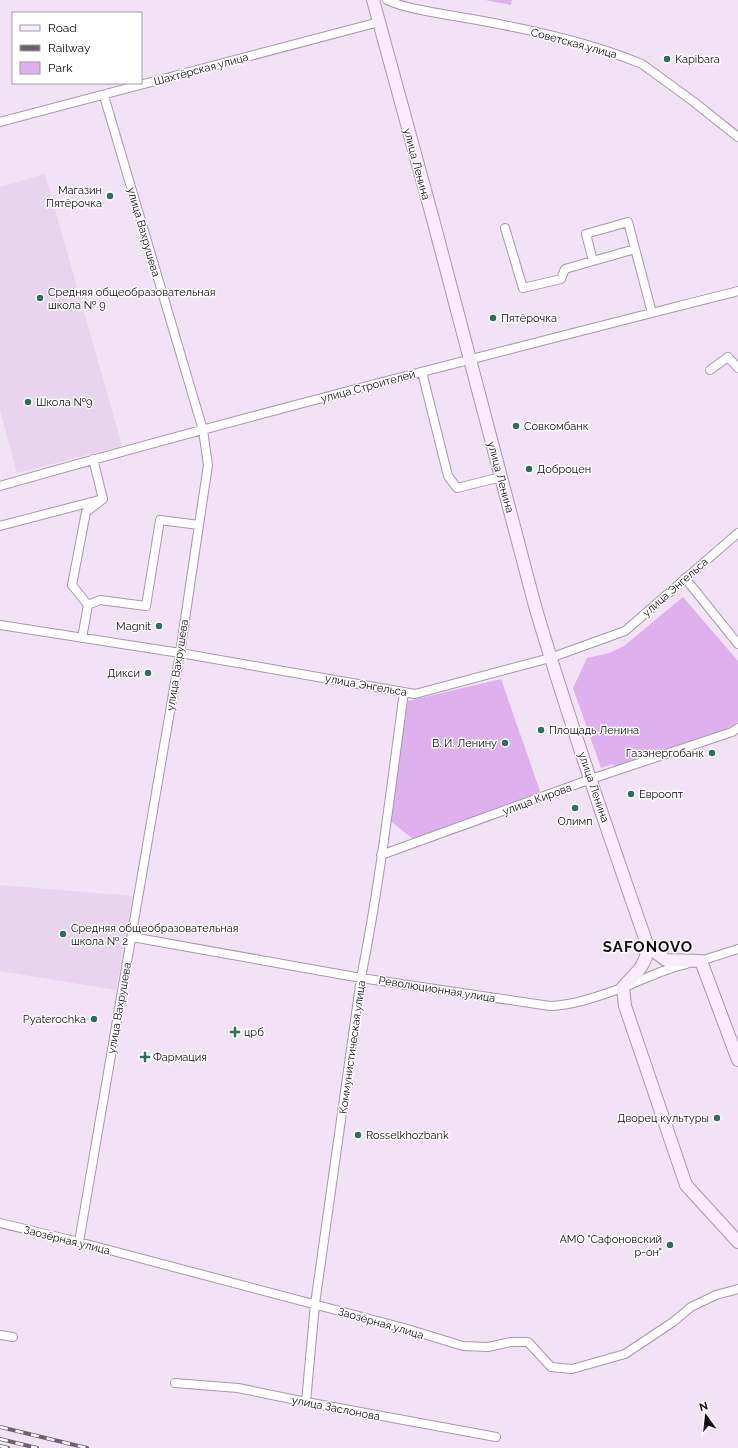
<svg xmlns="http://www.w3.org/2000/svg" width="738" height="1448" font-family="Raleway,sans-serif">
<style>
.built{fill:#e8d4ee}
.green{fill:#dfb0ee}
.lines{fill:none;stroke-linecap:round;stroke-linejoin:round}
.minor-casing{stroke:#a698ab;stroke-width:10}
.secondary-casing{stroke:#a698ab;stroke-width:14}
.minor{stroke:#fff;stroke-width:8}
.secondary{stroke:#faecfe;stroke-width:12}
.rail-casing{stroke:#6c626e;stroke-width:4}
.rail{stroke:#fff;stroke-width:2.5;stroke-dasharray:8;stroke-linecap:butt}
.poi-dot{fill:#2e6e5c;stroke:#fff;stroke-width:1.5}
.labels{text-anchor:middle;stroke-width:3;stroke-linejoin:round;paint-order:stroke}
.street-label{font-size:11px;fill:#110c12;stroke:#fff}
.poi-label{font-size:11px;fill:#110c12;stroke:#fff;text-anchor:start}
.district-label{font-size:15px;font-weight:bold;letter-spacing:1px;fill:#110c12;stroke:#fff}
</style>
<rect width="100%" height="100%" fill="#f2e2f6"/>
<path class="built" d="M 45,174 L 122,446 L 17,473 L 0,410 L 0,187 Z
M 0,885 L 133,896 L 116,990 L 0,971 Z"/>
<path class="green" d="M 485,0 L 512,0 L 511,5 Z
M 683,597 L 738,661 L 738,722 L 721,732 L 615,769 L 613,764 L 601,768 L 573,688 L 587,658 L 609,653 L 624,646 Z
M 501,679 L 541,794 L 413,839 L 389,820 L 408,701 Z"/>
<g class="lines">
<defs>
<path id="minor" d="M 387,0 C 401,7 417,9 431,12 C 448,15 466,18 483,21 C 536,31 591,43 642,64 L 694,102 L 738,137
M 0,122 L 379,22
M 505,228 L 523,288 L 561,279 L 565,269 L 635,249
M 593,261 L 586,234 L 628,222 L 652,313
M 710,370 L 728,357 L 738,368
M 422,372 L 448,476 L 457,488 L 501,477
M 0,486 C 245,416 491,354 738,291
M 0,526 L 99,500
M 685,578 L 738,644
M 88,605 L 100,600 L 146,606 L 160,520 L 199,525
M 0,625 L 180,653 L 415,694 L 550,658 L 625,631 L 738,533
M 82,638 L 88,605 L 72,585 L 86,512 L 103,499 L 93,459
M 381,855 L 591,779 L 732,732 L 738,728
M 132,937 L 361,978 L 550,1006 C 575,1005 599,996 622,988 C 643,980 663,969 686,964
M 697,962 L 738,949
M 0,1223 L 79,1242 L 404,1328 L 463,1346 L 488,1347 L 511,1342 L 528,1342 L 551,1367 L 572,1369 L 625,1354 L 673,1322 L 691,1307 L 716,1295 L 738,1289
M 79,1242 L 180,653 L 199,525 L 208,465 L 203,430 L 104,96
M 0,1335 L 13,1337
M 175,1383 L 238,1388 L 306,1402 L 496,1437
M 306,1402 L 315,1304 L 361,978 C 380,883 391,787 404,692"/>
<path id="secondary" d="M 373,0 L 434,223 L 535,606 C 569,721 609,834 648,947 C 646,966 635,974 623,987 L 625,1006 L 686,1185 L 738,1242
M 648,947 L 666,960 L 701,961 L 738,1060"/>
</defs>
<use href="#minor" class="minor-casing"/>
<use href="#secondary" class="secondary-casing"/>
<use href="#minor" class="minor"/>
<use href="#secondary" class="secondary"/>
<defs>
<path id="rail" d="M 0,1427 L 87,1448
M 0,1439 L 37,1448
M 0,1446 L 8,1448"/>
</defs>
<use href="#rail" class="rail-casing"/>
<use href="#rail" class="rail"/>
</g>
<g class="poi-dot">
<circle cx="667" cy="59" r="4"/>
<circle cx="110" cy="196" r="4"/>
<circle cx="40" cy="298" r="4"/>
<circle cx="493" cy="318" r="4"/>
<circle cx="28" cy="402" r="4"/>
<circle cx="516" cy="426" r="4"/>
<circle cx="529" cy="469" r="4"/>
<circle cx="159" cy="626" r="4"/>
<circle cx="148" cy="673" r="4"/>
<circle cx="541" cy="730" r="4"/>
<circle cx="505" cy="743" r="4"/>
<circle cx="712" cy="753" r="4"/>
<circle cx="631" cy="794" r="4"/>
<circle cx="575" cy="808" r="4"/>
<circle cx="63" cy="934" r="4"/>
<circle cx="94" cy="1019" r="4"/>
<path d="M233 1026h4v4h4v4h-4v4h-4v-4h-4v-4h4z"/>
<path d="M143 1051h4v4h4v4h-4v4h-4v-4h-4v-4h4z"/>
<circle cx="717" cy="1118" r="4"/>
<circle cx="358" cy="1135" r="4"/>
<circle cx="670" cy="1245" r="4"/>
</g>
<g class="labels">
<g class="street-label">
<text transform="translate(574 43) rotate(15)" y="4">Советская улица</text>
<text transform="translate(201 69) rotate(-15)" y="4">Шахтёрская улица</text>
<text transform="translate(417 164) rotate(75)" y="4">улица Ленина</text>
<text transform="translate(144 232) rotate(74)" y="4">улица Вахрушева</text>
<text transform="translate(368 386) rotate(-15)" y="4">улица Строителей</text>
<text transform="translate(501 477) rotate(75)" y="4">улица Ленина</text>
<text transform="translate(675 587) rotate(-41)" y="4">улица Энгельса</text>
<text transform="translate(177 665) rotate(-81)" y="4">улица Вахрушева</text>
<text transform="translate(366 685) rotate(10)" y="4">улица Энгельса</text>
<text transform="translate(594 787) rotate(71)" y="4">улица Ленина</text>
<text transform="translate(537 799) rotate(-20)" y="4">улица Кирова</text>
<text transform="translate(437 989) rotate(9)" y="4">Революционная улица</text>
<text transform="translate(119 1008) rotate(-80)" y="4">улица Вахрушева</text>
<text transform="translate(352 1047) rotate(-82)" y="4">Коммунистическая улица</text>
<text transform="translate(67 1240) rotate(14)" y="4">Заозёрная улица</text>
<text transform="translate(381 1323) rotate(16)" y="4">Заозёрная улица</text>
<text transform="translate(336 1408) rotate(11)" y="4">улица Заслонова</text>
</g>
<g class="poi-label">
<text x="675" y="63">Kapibara</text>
<text x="102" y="194" text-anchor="end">Магазин<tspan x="102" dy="13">Пятёрочка</tspan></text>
<text x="48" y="296">Средняя общеобразовательная<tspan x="48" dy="13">школа № 9</tspan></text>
<text x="501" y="322">Пятёрочка</text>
<text x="36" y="406">Школа №9</text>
<text x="524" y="430">Совкомбанк</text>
<text x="537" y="473">Доброцен</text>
<text x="151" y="630" text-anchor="end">Magnit</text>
<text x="140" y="677" text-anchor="end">Дикси</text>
<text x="549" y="734">Площадь Ленина</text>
<text x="497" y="747" text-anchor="end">В. И. Ленину</text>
<text x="704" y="757" text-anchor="end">Газэнергобанк</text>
<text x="639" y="798">Евроопт</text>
<text x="575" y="825" text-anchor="middle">Олимп</text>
<text x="71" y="932">Средняя общеобразовательная<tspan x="71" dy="13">школа № 2</tspan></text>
<text x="86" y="1023" text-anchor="end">Pyaterochka</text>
<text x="244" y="1036">црб</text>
<text x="153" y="1061">Фармация</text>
<text x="709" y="1122" text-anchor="end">Дворец культуры</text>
<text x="366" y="1139">Rosselkhozbank</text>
<text x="662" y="1243" text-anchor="end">АМО "Сафоновский<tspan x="662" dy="13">р-он"</tspan></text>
</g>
<g class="district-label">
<text x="648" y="952">SAFONOVO</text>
</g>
</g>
<rect x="12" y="12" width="130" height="72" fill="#ffffff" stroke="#a09ea0"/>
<rect x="20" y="25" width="20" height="6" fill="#faecfe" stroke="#a09ea0"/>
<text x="48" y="32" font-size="12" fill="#110c12">Road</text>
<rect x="20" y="45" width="20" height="6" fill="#6c626e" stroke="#a09ea0"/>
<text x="48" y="52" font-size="12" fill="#110c12">Railway</text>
<rect x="20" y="62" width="20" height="12" fill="#dfb0ee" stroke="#a09ea0"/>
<text x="48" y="72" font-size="12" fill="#110c12">Park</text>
<g transform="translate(706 1416) rotate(345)" stroke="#ffffff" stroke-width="3" paint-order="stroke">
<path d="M0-3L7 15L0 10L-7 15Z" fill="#110c12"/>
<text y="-6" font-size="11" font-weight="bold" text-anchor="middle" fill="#110c12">N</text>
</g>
</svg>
